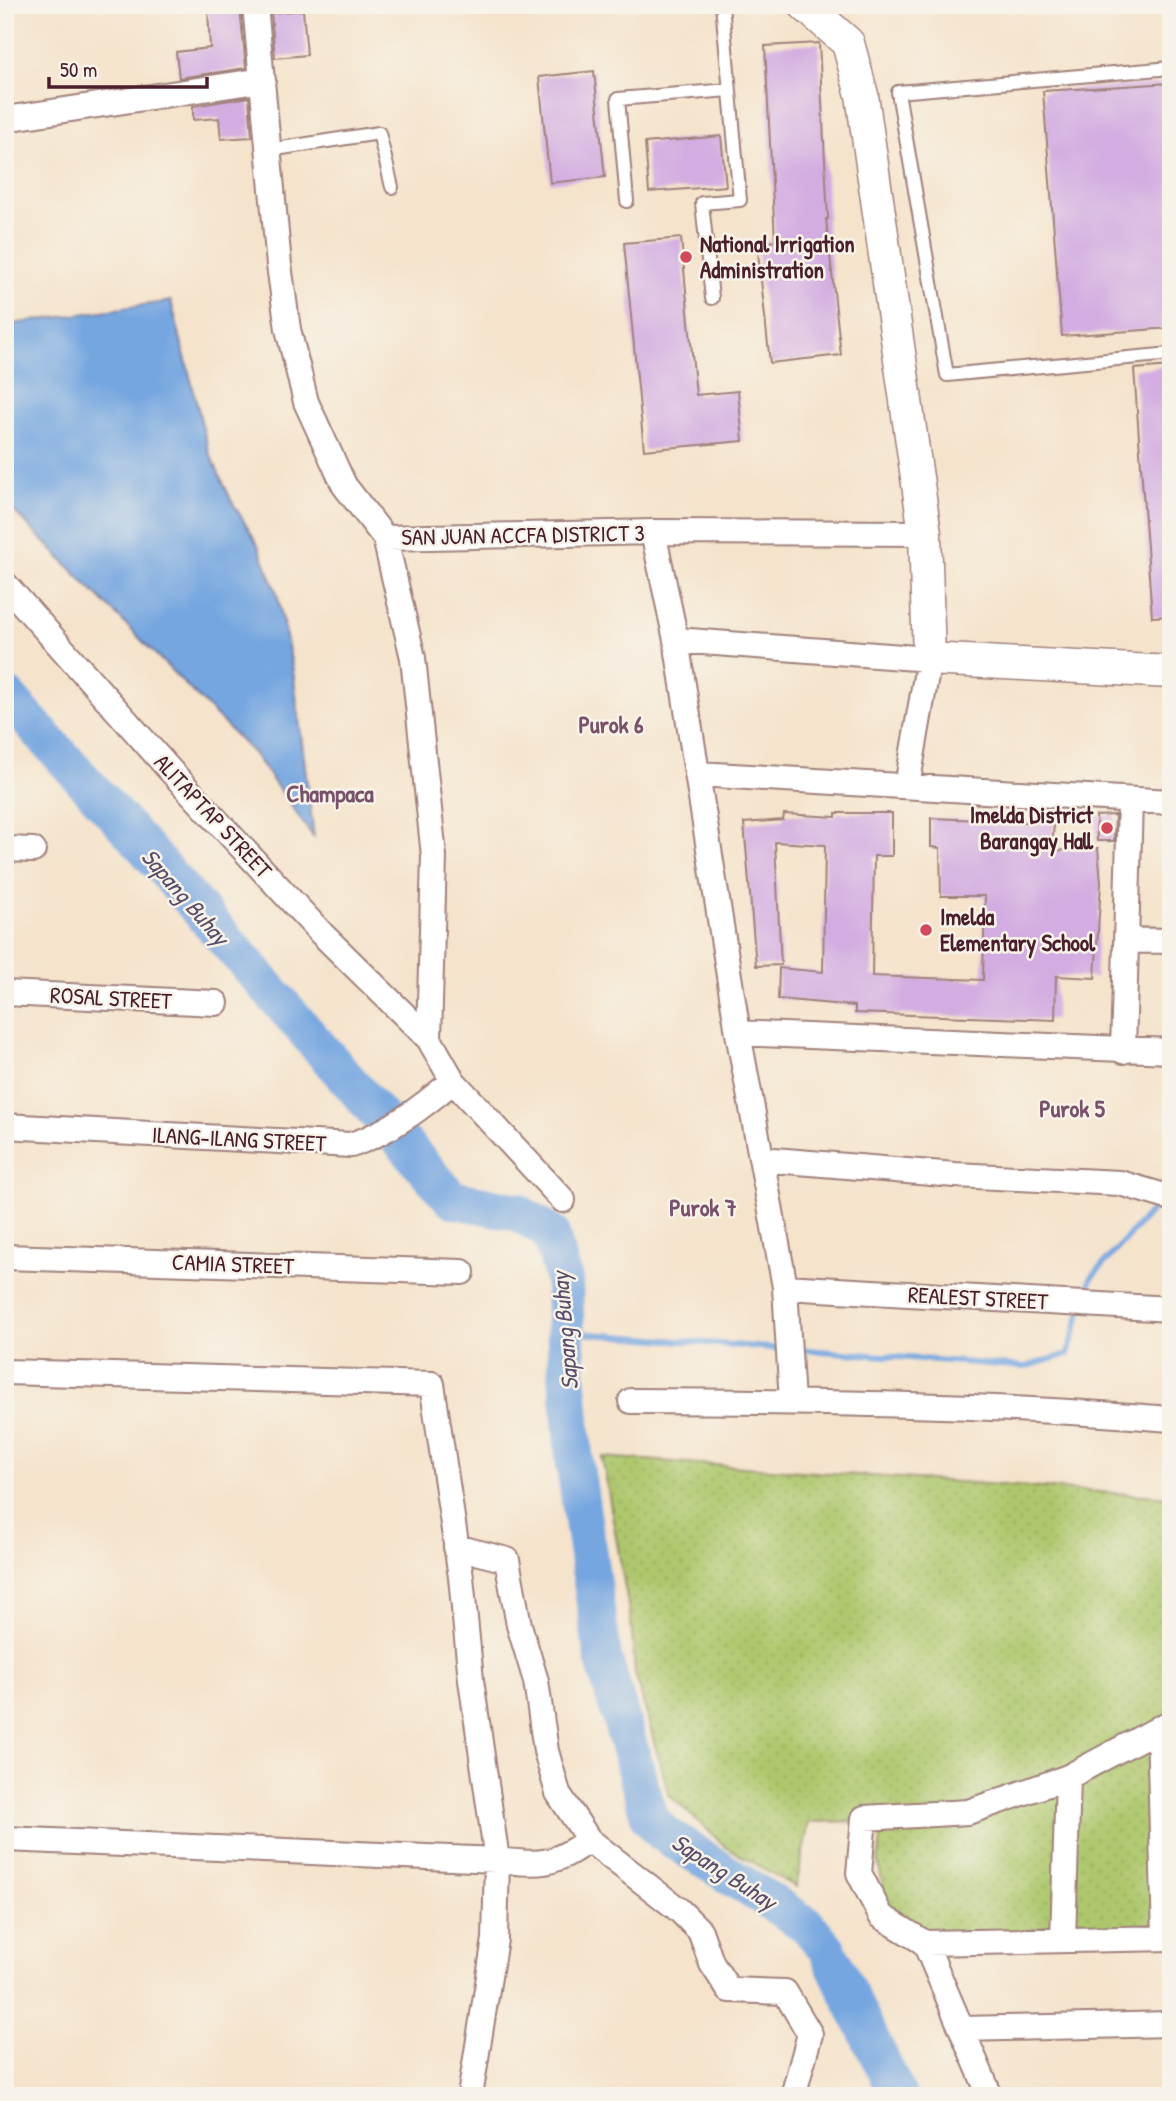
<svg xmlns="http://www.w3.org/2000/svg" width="1176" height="2101" font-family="'Patrick Hand',sans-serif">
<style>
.grass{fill:url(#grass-dots);stroke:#7c734c;stroke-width:2}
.water{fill:#75a6e0;stroke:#606286;stroke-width:2}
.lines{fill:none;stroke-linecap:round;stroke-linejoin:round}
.stream{stroke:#75a6e0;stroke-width:6}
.river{stroke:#75a6e0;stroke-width:38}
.building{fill:#d3ade1}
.service-casing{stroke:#a0817b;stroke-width:16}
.minor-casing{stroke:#a0817b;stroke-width:28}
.tertiary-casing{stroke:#a0817b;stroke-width:35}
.service{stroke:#fff;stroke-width:12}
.minor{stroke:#fff;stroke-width:24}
.tertiary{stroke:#fff;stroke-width:32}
.poi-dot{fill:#d1495b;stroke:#f7f3e8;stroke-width:2.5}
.labels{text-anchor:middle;stroke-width:5;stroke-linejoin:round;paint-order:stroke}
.poi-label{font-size:23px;font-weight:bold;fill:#4a1f2b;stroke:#f7f3e8;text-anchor:start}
.street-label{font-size:23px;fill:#4a1f2b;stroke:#f7f3e8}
.neighbourhood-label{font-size:24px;font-weight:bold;fill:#7a516b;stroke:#f7f3e8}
.water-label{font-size:24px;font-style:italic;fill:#594e6a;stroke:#f7f3e8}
</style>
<defs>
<pattern id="grass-dots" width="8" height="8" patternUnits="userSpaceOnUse" patternTransform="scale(1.75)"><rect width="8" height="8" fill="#aec76c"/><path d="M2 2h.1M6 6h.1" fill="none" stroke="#97aa5e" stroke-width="1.8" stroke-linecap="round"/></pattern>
</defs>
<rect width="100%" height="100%" fill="#f7f3e8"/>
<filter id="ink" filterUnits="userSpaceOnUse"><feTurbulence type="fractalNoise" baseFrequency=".0143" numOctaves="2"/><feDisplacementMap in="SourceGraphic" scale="14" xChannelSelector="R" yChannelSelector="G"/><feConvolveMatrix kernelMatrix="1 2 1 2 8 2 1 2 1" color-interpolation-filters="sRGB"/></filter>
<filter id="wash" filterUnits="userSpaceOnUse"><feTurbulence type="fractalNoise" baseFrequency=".00686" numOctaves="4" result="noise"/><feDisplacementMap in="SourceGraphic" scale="28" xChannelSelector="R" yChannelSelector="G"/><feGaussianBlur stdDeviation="1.57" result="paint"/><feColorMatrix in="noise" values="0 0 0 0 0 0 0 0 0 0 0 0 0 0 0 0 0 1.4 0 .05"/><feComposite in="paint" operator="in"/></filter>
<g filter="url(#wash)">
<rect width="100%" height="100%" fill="#f5e3cb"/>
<path class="grass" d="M 602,1457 L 1171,1497 L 1171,1935 L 926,1938 L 886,1902 L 878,1861 L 883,1821 L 809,1822 L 796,1887 L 726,1847 L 669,1795 L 635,1673 L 631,1622 Z"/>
<path class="water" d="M 171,301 L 209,452 L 231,500 L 257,543 L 277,593 L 293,671 L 314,838 L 253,753 L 11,508 L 5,499 L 5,325 Z"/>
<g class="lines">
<path class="stream" d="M 1085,1297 L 1091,1278 L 1159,1202
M 566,1332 L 783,1349
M 794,1349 L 1025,1367 L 1068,1354 L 1081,1311"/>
<path class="river" d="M 5,694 L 147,850 L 452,1199 L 517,1212 L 550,1232 L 564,1280 L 567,1374 L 575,1466 L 603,1657 L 650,1819 L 663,1833 L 807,1925 L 827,1949 L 898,2096"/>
</g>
<g id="blocks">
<path class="building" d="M 240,8 L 246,68 L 179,78 L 176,52 L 210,48 L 208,10 Z
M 303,10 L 307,55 L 275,58 L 271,13 Z
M 819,43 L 828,219 L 826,219 L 841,355 L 770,363 L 757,243 L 775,241 L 765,46 Z
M 594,71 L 605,177 L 550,183 L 539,77 Z
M 1171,83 L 1171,328 L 1062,336 L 1043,91 Z
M 249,97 L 252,137 L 221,139 L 219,118 L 193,120 L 193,106 Z
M 721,136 L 726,186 L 649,192 L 645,143 Z
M 681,238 L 696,395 L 738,391 L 743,441 L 644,450 L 624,243 Z
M 1171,366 L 1171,616 L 1152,617 L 1134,369 Z
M 836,813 L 892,813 L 892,856 L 874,856 L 872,976 L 983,980 L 985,896 L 941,896 L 940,848 L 931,847 L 931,818 L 1054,823 L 1052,851 L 1098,848 L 1101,883 L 1095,978 L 1056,976 L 1055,1020 L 855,1013 L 855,1006 L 778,999 L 779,968 L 823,972 L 825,845 L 775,842 L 781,965 L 756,966 L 744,823 L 783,820 L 784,814 L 836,817 Z
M 1115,815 L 1114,841 L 1097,841 L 1096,816 Z"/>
</g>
</g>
<g filter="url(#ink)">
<use href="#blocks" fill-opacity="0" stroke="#a0817b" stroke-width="2"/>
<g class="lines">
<defs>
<path id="service" d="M 1171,68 L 898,92 L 947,375 L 1171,354
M 269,150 L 379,133 L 392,187
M 627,201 L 618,99 L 729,90
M 712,298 L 702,203 L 740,200 L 722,5"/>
<path id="minor" d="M 255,5 L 279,265 L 288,329 L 306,402 L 344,485 L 385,538 L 653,532 L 925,533
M 5,119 L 263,80
M 653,532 L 676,640 L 738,1033 L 785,1287 L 792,1402
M 385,538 L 413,658 L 434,856 L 429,1039 L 453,1081 L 563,1200
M 5,584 L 168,768 L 322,934 L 429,1039
M 676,640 L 929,659 L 907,786
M 698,774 L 1171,802
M 5,849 L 33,850
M 1127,940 L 1171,941
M 5,993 L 216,1003
M 738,1033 L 1171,1051
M 1123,1051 L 1130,800
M 5,1126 L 351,1145 C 390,1132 422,1107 453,1081
M 762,1159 L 955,1175 L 1120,1183 L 1171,1198
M 5,1257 L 462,1272
M 785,1287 L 1171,1309
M 5,1372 L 432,1384 L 461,1577 L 471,1680 L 497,1860 L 495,1939 L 470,2096
M 631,1401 C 811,1402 991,1404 1171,1419
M 456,1547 L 507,1560 L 519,1625 L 536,1681 L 546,1751 L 558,1793 L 589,1840 L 679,1910 L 700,1931 L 712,1964 L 729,1990 L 785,1992 L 810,2034 L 793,2096
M 1159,1728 L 1165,1938
M 5,1839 L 497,1860 C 542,1865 552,1866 589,1840
M 1063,1940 L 1068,1777
M 925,1943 L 1171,1938
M 963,2029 L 1171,2024
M 990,2096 L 925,1943 L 881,1916 L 859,1873 L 864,1818 L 968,1812 L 1068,1777 L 1171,1722"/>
<path id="tertiary" d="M 805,5 L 848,43 L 862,95 L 925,533 L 929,659 L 1171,672"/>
</defs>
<use href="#service" class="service-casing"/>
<use href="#minor" class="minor-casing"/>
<use href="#tertiary" class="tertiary-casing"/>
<use href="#service" class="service"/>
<use href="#minor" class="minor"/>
<use href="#tertiary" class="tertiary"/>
</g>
</g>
<g class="poi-dot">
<circle cx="686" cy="257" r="7"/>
<circle cx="1107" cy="828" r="7"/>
<circle cx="926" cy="930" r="7"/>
</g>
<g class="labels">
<g class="poi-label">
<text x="700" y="252">National Irrigation<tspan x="700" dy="26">Administration</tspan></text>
<text x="1093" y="823" text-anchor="end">Imelda District<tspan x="1093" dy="26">Barangay Hall</tspan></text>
<text x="940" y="925">Imelda<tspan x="940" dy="26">Elementary School</tspan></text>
</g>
<g class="street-label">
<text transform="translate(523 535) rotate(-1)" y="8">SAN JUAN ACCFA DISTRICT 3</text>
<text transform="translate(213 816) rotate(47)" y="8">ALITAPTAP STREET</text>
<text transform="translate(111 998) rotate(3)" y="8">ROSAL STREET</text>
<text transform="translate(239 1139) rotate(3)" y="8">ILANG-ILANG STREET</text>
<text transform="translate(233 1264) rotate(2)" y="8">CAMIA STREET</text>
<text transform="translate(978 1298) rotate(3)" y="8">REALEST STREET</text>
</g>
<g class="neighbourhood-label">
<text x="611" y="733">Purok 6</text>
<text x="330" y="802">Champaca</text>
<text x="1072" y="1117">Purok 5</text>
<text x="703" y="1216">Purok 7</text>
</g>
<g class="water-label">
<text transform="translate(185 897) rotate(49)" y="8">Sapang Buhay</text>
<text transform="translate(565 1331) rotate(-95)" y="8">Sapang Buhay</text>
<text transform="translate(724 1872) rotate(33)" y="8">Sapang Buhay</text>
</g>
</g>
<rect width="1176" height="2101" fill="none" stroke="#f7f3e8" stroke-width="28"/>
<path d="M49 77v10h158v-10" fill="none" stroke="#4a1f2b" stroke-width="3.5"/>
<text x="60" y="77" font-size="21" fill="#4a1f2b" stroke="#f7f3e8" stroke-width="5" paint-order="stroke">50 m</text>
</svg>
